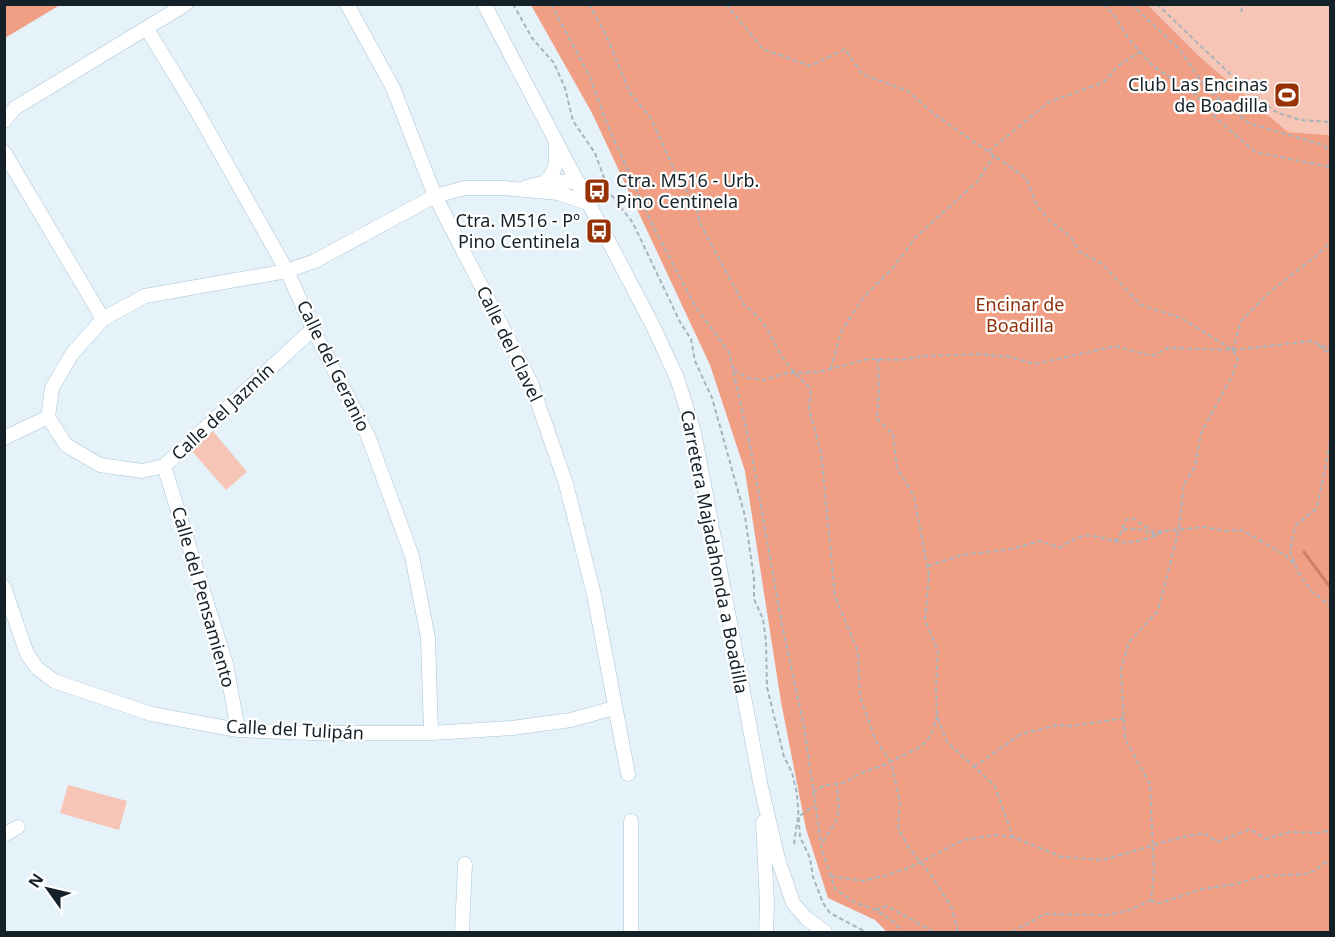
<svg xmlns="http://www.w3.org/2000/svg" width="1335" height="937" font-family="'Noto Sans',sans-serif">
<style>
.green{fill:#f7c5b5}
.forest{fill:#f19f84}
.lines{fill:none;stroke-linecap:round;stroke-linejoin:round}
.stream{stroke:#cf8066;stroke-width:3}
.minor-casing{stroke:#a6c4d9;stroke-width:15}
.path{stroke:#a7b3ba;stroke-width:2;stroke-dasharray:4.5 3;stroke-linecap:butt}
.minor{stroke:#fff;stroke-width:14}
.labels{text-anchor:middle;stroke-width:4.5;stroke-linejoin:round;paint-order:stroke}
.poi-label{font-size:18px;fill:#152128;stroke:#fff;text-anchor:end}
.park-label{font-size:18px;fill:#8e2f09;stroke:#fff}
.street-label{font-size:18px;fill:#152128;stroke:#fff}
</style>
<rect width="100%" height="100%" fill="#e6f2fa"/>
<path class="green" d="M 1148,5 L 1330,5 L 1330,135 L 1288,132 L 1201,58 Z
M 213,431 L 247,472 L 226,490 L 191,450 Z
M 68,785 L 127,801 L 119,830 L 60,813 Z"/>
<path class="forest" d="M 5,4 L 60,4 L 60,5 L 5,38 Z
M 531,5 L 1148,5 L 1201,58 L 1288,132 L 1330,135 L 1330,932 L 887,932 L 875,920 L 828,898 L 806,829 L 781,702 L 745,471 L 710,365 L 592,113 Z"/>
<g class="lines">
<path class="stream" d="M 1304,552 L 1330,587"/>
<defs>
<path id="minor" d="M 347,4 L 393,88 L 435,196 L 531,383 L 566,484 L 594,595 L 628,774
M 484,4 L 653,326 L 677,378 L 694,432 L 761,787 L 778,859 L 793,903 L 806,918 L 825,932
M 147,29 L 194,106 L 287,271 L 313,329 L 368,436 L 412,556 L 428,638 L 431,733
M 4,121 L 15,108 L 186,4
M 4,152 L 103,319
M 546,181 C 558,170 556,159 556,143
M 526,187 C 545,182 560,180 579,183
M 48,417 L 52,388 L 72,354 L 103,319 L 145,296 L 287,271 L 315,261 L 435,196 L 465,188 L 503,188 L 558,193 L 588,203
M 4,438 L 48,417 L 66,445 L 100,465 L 142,471 L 164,466 L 313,329
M 164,466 L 226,664 L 238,730
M 4,587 L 27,654 L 37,668 L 54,681 L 151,714 L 238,730 L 310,733 L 431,733 L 512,728 L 571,720 L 614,708
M 763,822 L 767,904 L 766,932
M 4,835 L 18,827
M 462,932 L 465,864
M 631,932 L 631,821"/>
</defs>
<use href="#minor" class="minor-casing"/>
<path class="path" d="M 513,4 L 532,38 L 554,63 L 565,88 L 573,121 L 595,153 L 609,192 L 633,223 L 680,322 L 691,339 L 695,361 L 712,398 L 745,516 L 754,579 L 754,599 L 763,619 L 766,641 L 767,687 L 784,757 L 792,772 L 797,794 L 800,837 L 810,858 L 813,877 L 823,903 L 830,913 L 866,932
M 551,4 L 590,77 L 605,119 L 650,220 L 695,306 L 729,352 L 751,450 L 782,625 L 804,726 L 822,850 L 835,889 L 854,902 L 876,910 L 894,922 L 903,932
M 589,4 L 606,35 L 630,93 L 650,117 L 676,173 L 696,205 L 700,223 L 744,305 C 766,320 770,337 783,358 C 791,370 801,379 811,389 L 809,410 L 821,452 L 835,596 L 858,652 L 860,697 L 876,741 L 891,762 L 900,802 L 898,828 L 909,848 L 931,875 L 952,908 L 958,932
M 726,4 L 763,49 L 810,66 L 845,49 L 862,74 L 908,91 L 934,114 L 1026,178 L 1037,206 L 1051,222 L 1070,236 L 1080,252 L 1101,263 L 1141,305 L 1181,318 L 1233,350 L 1238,359 L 1233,374 L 1201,433 L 1195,467 L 1184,484 L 1179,529 L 1158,611 L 1129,642 L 1121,670 L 1125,739 L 1150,784 L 1154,873 L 1151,900
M 1103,4 L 1114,15 L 1128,38 L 1153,66 L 1196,95 L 1215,117 L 1255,152 L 1330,167
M 1131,4 L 1180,50 L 1206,88 L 1248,123 L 1323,145 L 1330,150
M 1157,4 L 1231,75 L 1276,112 L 1300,120 L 1330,122
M 1241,12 L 1243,4
M 989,151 L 1049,102 L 1104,82 L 1118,66 L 1141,51
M 600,197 L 609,192
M 1318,345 L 1330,354
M 1233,350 L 1312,341 L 1330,350
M 878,359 L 879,393 L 877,419 L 893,434 L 897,468 L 914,496 L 929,575 L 925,620 L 938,651 L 936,687 L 937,716 L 947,742 L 995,786 L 1013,837 L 1062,857 L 1103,860 L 1174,839 L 1204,833 L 1217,842 L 1250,829 L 1266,839 L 1289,832 L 1320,833 L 1330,830
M 831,369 L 841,332 L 863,298 L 892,269 L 916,237 L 977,182 L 994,156
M 734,370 L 748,378 L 764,380 L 787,373 L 819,372 L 868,359 L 899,360 L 925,356 L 979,354 L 1010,357 L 1035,364 L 1116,346 L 1152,356 L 1168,348 L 1233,350 L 1241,321 L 1271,291 L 1316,256 L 1330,242
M 1330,443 L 1317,508 L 1295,526 L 1290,551 L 1298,572 L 1312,592 L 1330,605
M 1123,530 C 1137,527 1144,530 1157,536
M 1114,541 C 1129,545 1151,539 1165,531
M 928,566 L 962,555 L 1011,549 L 1040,541 L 1060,548 C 1083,532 1087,534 1114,541 L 1118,539 L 1126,520 L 1132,518 L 1154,532 L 1205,527 L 1224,531 L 1242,530 L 1285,555 L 1296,566
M 974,767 L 1021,734 L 1058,725 L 1072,726 L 1124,718
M 813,792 L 825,785 L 844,783 L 859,774 L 884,765 L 918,748 L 926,742 L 932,733 L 937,716
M 823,842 L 835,823 L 839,811 L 837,784
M 794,844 L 798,817 L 814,806
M 831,876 L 863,881 L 888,875 L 911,867 L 963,840 L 996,835 L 1013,837
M 1151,900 L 1157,904 L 1202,889 L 1235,884 L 1263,876 L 1306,874 L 1314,871 L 1326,862 L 1330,862
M 876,910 L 887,906 L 934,932
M 1012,932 L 1045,914 L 1108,915 L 1130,910 L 1151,900"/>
<use href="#minor" class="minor"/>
</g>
<defs>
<symbol id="stadium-square" viewBox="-11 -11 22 22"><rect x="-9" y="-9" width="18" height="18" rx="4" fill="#973106" stroke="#fff"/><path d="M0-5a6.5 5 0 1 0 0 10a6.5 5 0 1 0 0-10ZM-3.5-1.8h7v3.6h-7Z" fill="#fff"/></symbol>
<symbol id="bus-square" viewBox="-11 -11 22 22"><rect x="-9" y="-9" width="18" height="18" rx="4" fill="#973106" stroke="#fff"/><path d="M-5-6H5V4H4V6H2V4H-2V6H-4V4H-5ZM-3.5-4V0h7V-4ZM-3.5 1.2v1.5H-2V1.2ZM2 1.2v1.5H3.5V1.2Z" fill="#fff"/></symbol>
</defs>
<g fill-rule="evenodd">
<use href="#stadium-square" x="1272" y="80" width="30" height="30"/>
<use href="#bus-square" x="582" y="176" width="30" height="30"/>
<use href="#bus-square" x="584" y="216" width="30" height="30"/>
</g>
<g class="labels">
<g class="poi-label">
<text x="1268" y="91">Club Las Encinas<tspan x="1268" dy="21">de Boadilla</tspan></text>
<text x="616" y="187" text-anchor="start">Ctra. M516 - Urb.<tspan x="616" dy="21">Pino Centinela</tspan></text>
<text x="580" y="227">Ctra. M516 - Pº<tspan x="580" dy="21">Pino Centinela</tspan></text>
</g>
<g class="park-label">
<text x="1020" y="311">Encinar de<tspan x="1020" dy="21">Boadilla</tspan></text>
</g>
<g class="street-label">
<text transform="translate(509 344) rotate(64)" y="6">Calle del Clavel</text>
<text transform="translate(333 366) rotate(64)" y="6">Calle del Geranio</text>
<text transform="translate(223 412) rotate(-43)" y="6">Calle del Jazmín</text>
<text transform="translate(714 552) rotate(79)" y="6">Carretera Majadahonda a Boadilla</text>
<text transform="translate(203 597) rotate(74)" y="6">Calle del Pensamiento</text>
<text transform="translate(295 730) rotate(3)" y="6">Calle del Tulipán</text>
</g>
</g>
<rect width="1335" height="937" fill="none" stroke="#152128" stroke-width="12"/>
<g transform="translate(48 889) rotate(304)" stroke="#ffffff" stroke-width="4.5" paint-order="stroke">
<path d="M0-4.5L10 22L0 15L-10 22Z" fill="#152128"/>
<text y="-9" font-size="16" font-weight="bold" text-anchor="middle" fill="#152128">N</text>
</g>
</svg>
